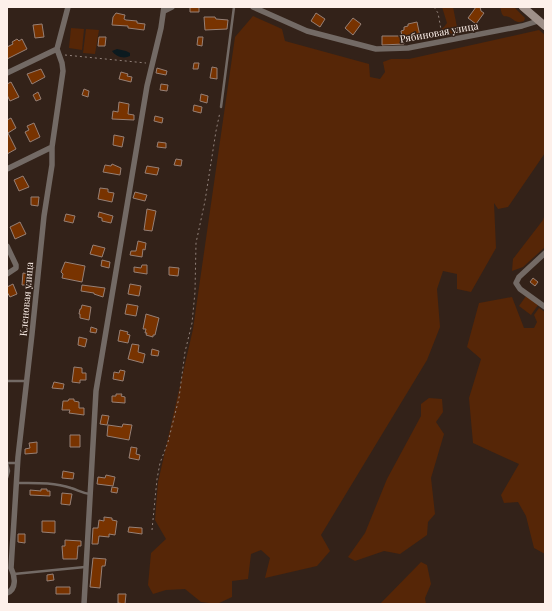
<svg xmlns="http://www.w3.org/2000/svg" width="552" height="611" font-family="'Playfair Display',serif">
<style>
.green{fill:#562607}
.water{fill:#0b1a1f}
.building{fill:#783300;stroke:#968076}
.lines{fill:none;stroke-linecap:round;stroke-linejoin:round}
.path{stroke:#92827b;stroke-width:1;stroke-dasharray:2 3;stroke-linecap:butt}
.service{stroke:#736a65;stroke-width:2.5}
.minor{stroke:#736a65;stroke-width:5.5}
.secondary{stroke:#9f9089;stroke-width:8}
.labels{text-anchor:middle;stroke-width:3;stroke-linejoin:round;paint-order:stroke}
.street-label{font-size:10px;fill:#fdf0ea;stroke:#332219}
</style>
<rect width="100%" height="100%" fill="#332219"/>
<path class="green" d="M 442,7 L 453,7 L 457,27 L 454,33 L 441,37 L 438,34 L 438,31 L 444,27 L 447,23 Z
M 500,7 L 514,7 L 525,18 L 524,21 C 516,24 515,20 509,17 C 505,15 505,18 502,14 C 501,12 501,9 500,7 Z
M 253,16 L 282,29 L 285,41 L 369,64 L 370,77 L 380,79 L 385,72 L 383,62 L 391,59 L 409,59 L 539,30 L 545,35 L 545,153 L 508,207 L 498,209 L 494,203 L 496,248 L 471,292 L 457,289 L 457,274 L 443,271 L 437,289 L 440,327 L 427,360 L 321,535 L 330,551 L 317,566 L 265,578 L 270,558 L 261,550 L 251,554 L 248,579 L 232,581 L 232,597 L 217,604 L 201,602 L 185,589 L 166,590 L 153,594 L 148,585 L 151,553 L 166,539 L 155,520 L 158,482 L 193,329 L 235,37 Z
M 71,28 L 84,29 L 82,50 L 69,48 Z
M 86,29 L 99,30 L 95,54 L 83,53 Z
M 545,214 L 545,247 L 523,267 L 512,271 L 513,259 L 543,220 Z
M 526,296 L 538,305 L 531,315 L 519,306 Z
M 512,297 L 524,328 L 534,328 L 537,322 L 534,315 L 539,308 L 545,312 L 545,554 L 534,548 L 526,516 L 518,502 L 504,503 L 501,495 L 519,464 L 473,443 L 469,398 L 481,359 L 467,347 L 479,303 Z
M 429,398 L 442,399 L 443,412 L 436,422 L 444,434 L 431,478 L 435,514 L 428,522 L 427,535 L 400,554 L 384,551 L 355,561 L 348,557 L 365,533 L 387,479 L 421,416 L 421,404 Z
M 421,562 L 427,565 L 431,584 L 425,598 L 426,604 L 380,604 Z"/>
<path class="water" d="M 117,49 L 126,51 L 130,53 L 130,56 C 124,59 116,57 112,51 Z"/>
<path class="building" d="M 190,7 L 199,7 L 199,12 L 190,12 Z
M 476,7 L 480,7 L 481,11 L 484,13 L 476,24 L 468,18 Z
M 116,13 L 125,15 L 124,19 L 126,20 L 137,21 L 137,23 L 145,24 L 144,30 L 128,28 L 128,26 L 112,25 L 113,17 Z
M 316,13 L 325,19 L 320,27 L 311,21 Z
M 204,17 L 215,17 L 216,19 L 228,20 L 227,29 L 205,30 Z
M 353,18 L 361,24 L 353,35 L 345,28 Z
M 417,22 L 420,36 L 403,40 L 404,44 L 382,45 L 382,36 L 402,36 L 401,31 L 404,30 L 404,27 L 408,26 L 408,24 Z
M 42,24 L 44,37 L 35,38 L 33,25 Z
M 99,37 L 106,37 L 105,46 L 98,46 Z
M 198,37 L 203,37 L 202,46 L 197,45 Z
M 17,39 L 19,41 L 22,39 L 27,49 L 7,59 L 7,47 L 13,44 L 12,42 Z
M 194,63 L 199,63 L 198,69 L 193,69 Z
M 212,67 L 217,68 L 217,79 L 210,78 Z
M 157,68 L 167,71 L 166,75 L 156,73 Z
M 41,69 L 45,77 L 32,84 L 27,74 Z
M 121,72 L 128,74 L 127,76 L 132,77 L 131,82 L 119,79 Z
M 11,82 L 19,97 L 10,101 L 7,95 L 7,84 Z
M 161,84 L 168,85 L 167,91 L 160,90 Z
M 84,89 L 89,91 L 88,97 L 82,95 Z
M 38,92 L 41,99 L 36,101 L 33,95 Z
M 201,94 L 208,96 L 207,103 L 200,101 Z
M 119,102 L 129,104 L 128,114 L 134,115 L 134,120 L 112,119 L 113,111 L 118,112 Z
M 194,105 L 202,107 L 201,113 L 193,111 Z
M 155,116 L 163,118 L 162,123 L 154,121 Z
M 11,118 L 16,128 L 8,133 L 16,149 L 7,154 L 7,120 Z
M 34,123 L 40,137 L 30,142 L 25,132 L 29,130 L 27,126 Z
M 114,135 L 124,137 L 122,147 L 113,145 Z
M 158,142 L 166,143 L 166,148 L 157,147 Z
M 176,159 L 182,160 L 181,166 L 174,165 Z
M 112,164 L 121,168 L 120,175 L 103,172 L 105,165 L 111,166 Z
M 147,166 L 159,168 L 157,175 L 145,173 Z
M 23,176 L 29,187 L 19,191 L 14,180 Z
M 100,188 L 108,189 L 108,192 L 114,193 L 112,202 L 98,199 Z
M 135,192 L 147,195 L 145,201 L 133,198 Z
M 31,197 L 39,197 L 38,206 L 31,205 Z
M 147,209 L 156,211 L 152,231 L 144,230 Z
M 99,212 L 113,216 L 111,223 L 102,221 L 102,218 L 98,217 Z
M 66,214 L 75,216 L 73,223 L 64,221 Z
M 20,222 L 26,234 L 15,239 L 10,227 Z
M 138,241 L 146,243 L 145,250 L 143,249 L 142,257 L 130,255 L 131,251 L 136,251 Z
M 93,245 L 105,248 L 102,257 L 90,254 Z
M 102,260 L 110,262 L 109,268 L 101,266 Z
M 65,262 L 85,266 L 82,282 L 62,278 L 63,274 L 61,272 Z
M 142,265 L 147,265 L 147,274 L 134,272 L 134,267 L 141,268 Z
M 169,267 L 179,268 L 178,276 L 169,275 Z
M 23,273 L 29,274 L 28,285 L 22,285 Z
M 533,278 L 538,282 L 535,286 L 530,282 Z
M 13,284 L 17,294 L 10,297 L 7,292 L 7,287 Z
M 130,284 L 141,286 L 139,296 L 128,294 Z
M 82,285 L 105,288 L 103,297 L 94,294 L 94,293 L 81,291 Z
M 127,304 L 138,306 L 136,316 L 125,314 Z
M 82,305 L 91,307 L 89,320 L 80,318 L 80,314 L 79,314 L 80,309 L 81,309 Z
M 146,314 L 159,318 L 155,335 L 153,335 L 153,337 L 146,335 L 147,333 L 145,333 L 146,329 L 143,329 Z
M 91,327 L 97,329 L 96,333 L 90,332 Z
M 120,330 L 128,332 L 127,334 L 130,335 L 128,343 L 118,341 Z
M 79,337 L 87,339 L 85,347 L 78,345 Z
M 132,344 L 139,345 L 138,352 L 145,354 L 143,363 L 128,359 Z
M 152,349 L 159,351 L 158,356 L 151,355 Z
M 74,367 L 82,368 L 82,373 L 86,373 L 86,380 L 80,380 L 80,383 L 72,382 Z
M 120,370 L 125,371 L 123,381 L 113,379 L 114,372 L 119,373 Z
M 54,382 L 64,384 L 63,389 L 52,388 Z
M 116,394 L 122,394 L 121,396 L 125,397 L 125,403 L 112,402 L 112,396 L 116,396 Z
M 69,399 L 74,399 L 74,401 L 79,402 L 79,408 L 84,408 L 84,415 L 69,413 L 70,410 L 62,410 L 63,401 L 68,401 Z
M 102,415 L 109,416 L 107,425 L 100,424 Z
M 123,424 L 132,425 L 129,440 L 107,436 L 108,425 L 122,427 Z
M 70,435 L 80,435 L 80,447 L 70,447 Z
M 37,442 L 37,453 L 25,454 L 25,449 L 30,448 L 29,443 Z
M 131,447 L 137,448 L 136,454 L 140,455 L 139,460 L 129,458 Z
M 63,471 L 74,473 L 73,479 L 62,478 Z
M 106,475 L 115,477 L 113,486 L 97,484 L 98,477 L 105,478 Z
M 112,487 L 118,488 L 117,493 L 111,492 Z
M 41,489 L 47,489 L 47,491 L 50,491 L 50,496 L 30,495 L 30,490 L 41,491 Z
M 62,493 L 72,494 L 70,505 L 61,504 Z
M 104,517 L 112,518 L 112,520 L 117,521 L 115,535 L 109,534 L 109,537 L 99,536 L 98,544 L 92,544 L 93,528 L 98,528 L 99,520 L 104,521 Z
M 42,521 L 55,521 L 55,533 L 42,532 Z
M 129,527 L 142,528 L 142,534 L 128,532 Z
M 18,534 L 25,534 L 25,543 L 18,542 Z
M 65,540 L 81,541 L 81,546 L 78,546 L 77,559 L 63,559 L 62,546 L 65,546 Z
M 93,558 L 106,559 L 105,566 L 102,566 L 100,588 L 90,587 Z
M 53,574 L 54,580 L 47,581 L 47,575 Z
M 56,587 L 70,587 L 70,594 L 56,594 Z
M 118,594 L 126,594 L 125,604 L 118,603 Z"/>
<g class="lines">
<path class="path" d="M 434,7 L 438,13 L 442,35
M 65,55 L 146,63
M 152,530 L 157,479 L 160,463 L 168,442 L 179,398 L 185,352 L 192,323 L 195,292 L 196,243 L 205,201 L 216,131 L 220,112"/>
<path class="service" d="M 221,107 L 234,7
M 7,381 L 26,381
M 7,463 L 17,463
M 7,478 L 9,471 L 7,463
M 17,483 C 34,483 54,482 71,488 C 78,490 82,493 90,494
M 14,574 L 85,567"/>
<path class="minor" d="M 253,7 L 307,31 L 376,49 L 408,48 L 522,26 L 538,21
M 164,11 L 172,7
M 7,73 L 57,49
M 7,169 L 52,147
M 7,246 L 16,265 L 16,268 L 7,274
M 545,253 L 519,277 L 516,283 L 520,289 L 545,307
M 7,593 C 17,589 15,576 11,568 L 18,457 L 32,334 L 44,216 L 52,165 L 52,147 L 63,71 L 62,63 L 57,49 L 68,7
M 84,604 L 96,391 L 147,86 L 161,28 L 164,7"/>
<path class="secondary" d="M 523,7 L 545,26"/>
</g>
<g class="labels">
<g class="street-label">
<text transform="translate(439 32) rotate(-10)" y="4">Рябиновая улица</text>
<text transform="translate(26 299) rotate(-85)" y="4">Кленовая улица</text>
</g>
</g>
<rect width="552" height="611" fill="none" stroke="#fdf0ea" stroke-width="16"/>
</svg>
